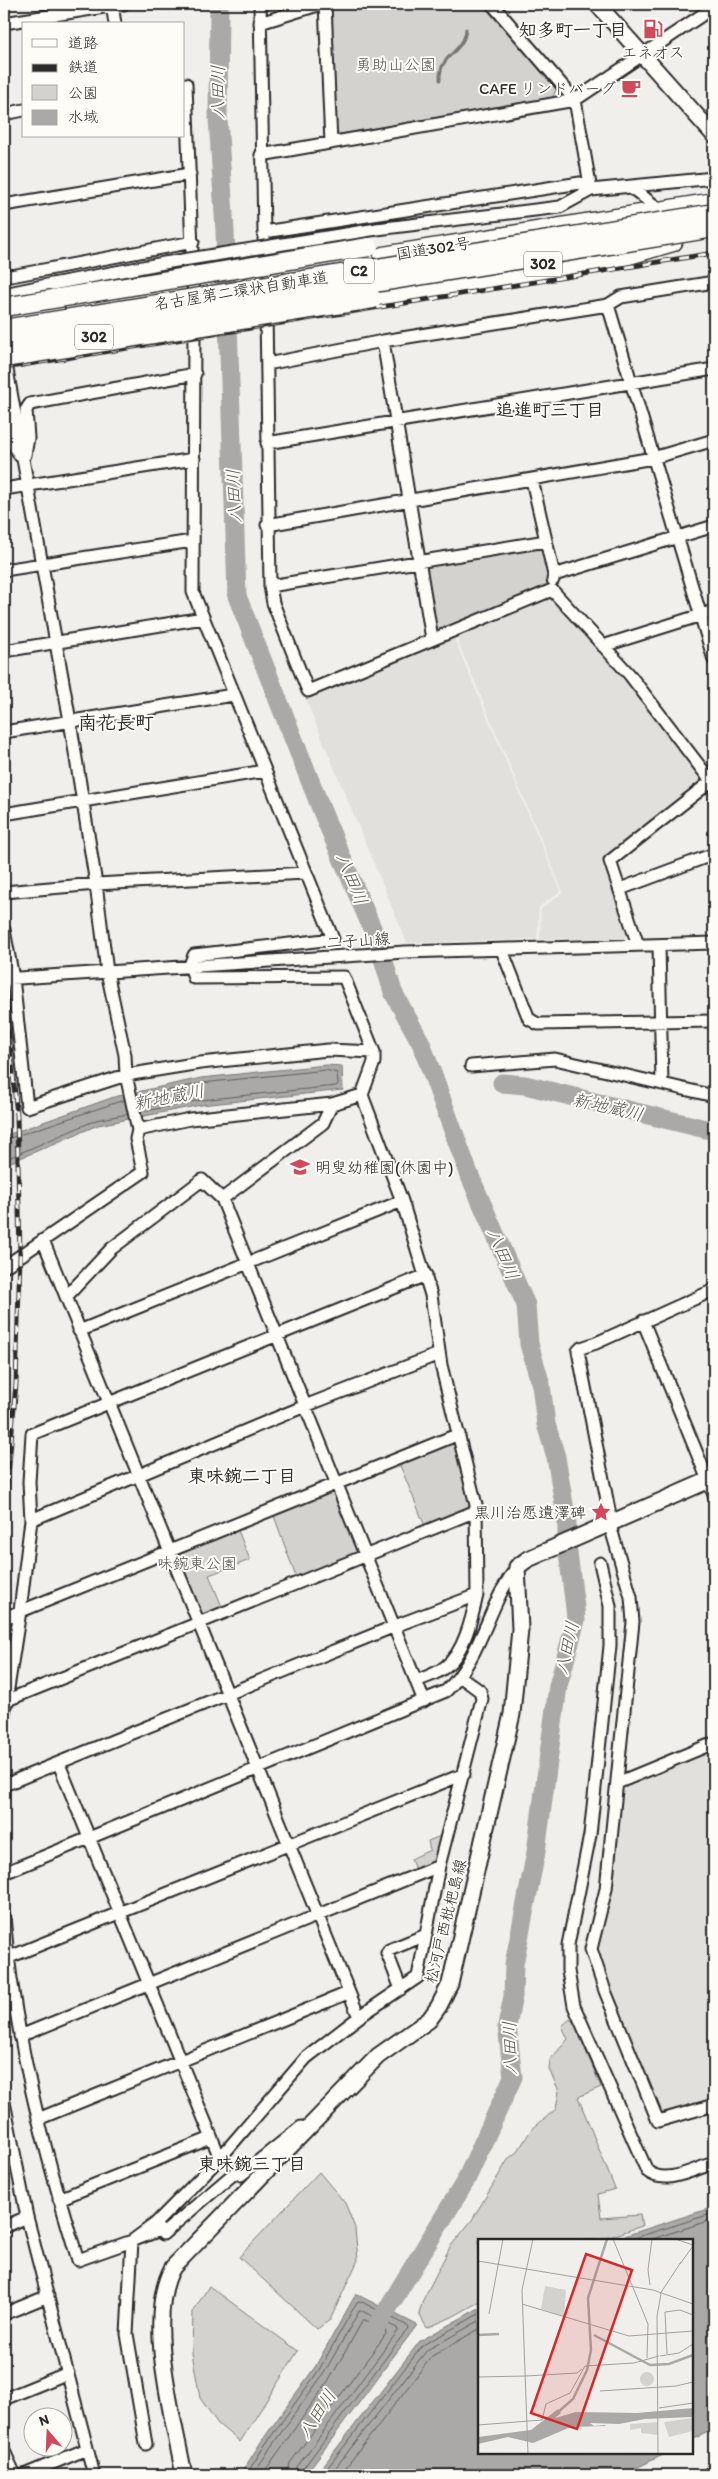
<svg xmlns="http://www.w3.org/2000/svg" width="718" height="2479" font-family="Itim,'Klee One',sans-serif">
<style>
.built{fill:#e1e0dc}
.green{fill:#d3d2cf;stroke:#7f7e7d}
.water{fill:#aaa9a7;stroke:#777775}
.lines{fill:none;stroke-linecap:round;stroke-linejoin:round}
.shore{stroke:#5e5d5d;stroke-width:1}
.stream{stroke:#777775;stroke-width:3}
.river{stroke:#aaa9a7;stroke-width:19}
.minor-casing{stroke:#2b2b2b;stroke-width:15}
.major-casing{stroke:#2b2b2b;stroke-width:19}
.highway-casing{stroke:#2b2b2b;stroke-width:21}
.minor{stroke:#fdfcf7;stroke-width:11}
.major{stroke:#fdfcf7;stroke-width:15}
.highway{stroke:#fdfcf7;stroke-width:18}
.rail-casing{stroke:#2b2b2b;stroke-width:5}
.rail{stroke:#fdfcf7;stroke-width:3;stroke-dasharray:9;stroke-linecap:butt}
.minor-bridge-casing{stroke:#2b2b2b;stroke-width:15;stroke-linecap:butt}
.highway-bridge-casing{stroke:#2b2b2b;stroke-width:21;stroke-linecap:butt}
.minor-bridge{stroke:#fdfcf7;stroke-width:11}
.highway-bridge{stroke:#fdfcf7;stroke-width:18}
.labels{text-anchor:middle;stroke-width:4;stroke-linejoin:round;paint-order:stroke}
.shield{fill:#fdfcf7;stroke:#6a6a68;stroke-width:1}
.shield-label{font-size:15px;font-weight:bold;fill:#2b2b2b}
.poi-label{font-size:16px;fill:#2b2b2b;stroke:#fdfcf7;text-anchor:end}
.park-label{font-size:16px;fill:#555554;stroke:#fdfcf7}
.street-label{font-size:16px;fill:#2b2b2b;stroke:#fdfcf7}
.neighbourhood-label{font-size:18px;font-weight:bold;fill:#2b2b2b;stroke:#fdfcf7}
.water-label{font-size:18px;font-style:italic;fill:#575756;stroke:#fdfcf7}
.quarter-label{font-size:19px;font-weight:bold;fill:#2b2b2b;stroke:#fdfcf7}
.inset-river{fill:none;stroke:#aaa9a7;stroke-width:2.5}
.inset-road{fill:none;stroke:#a1a19e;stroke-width:1}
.view{fill:#d62828;fill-opacity:0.15;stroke:#d62828;stroke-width:2.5}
.inset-edge{fill:none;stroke:#2b2b2b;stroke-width:2.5}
</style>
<rect width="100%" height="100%" fill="#f0efeb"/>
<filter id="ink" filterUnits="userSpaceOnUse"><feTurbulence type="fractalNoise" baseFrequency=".02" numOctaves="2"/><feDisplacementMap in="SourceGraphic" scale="10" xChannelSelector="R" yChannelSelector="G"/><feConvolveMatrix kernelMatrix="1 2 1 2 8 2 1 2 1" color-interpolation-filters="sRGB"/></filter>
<g filter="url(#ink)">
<path class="built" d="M 545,598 L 551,598 L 625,677 L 702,778 L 702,783 L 605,860 L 629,932 L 625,938 L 540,939 L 541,909 L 563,892 L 455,635 Z
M 453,636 L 561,891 L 539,907 L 537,939 L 407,943 L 306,700 Z
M 714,1748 L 714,2100 L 664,2114 L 660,2112 L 611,1997 L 596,1948 L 624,1785 Z"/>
<path class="green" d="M 335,4 L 482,4 L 556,89 L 553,97 L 341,134 L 336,132 L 331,8 Z
M 538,548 L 543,550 L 550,581 L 547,586 L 441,631 L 436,629 L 426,570 L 429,566 Z
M 452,1443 L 457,1444 L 472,1504 L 469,1508 L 425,1526 L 399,1463 Z
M 334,1490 L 359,1552 L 296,1577 L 274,1516 Z
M 237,1528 L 250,1560 L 209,1575 L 223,1609 L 204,1615 L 199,1614 L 175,1555 L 178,1552 Z
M 443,1835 L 438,1865 L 416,1873 L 411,1859 L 430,1850 L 428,1841 Z
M 570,2019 L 575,2024 L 601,2087 L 578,2097 L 615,2189 L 598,2194 L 601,2218 L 640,2215 L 642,2226 L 600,2240 L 479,2240 L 479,2302 L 452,2317 L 427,2328 L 419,2314 L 423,2300 L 450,2247 L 472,2220 L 509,2158 L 518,2151 L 531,2130 L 556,2109 L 559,2091 L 549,2069 L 550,2060 L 568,2039 L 562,2026 Z
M 319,2172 L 345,2203 L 355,2228 L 358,2260 L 330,2320 L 317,2329 L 239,2257 Z
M 209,2286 L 298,2351 L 240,2442 L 218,2424 L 200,2398 L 192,2353 L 193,2312 Z"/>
<path class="water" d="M 326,1065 L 342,1066 L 343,1090 L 201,1105 L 98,1125 L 4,1165 L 4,1136 L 114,1097 L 201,1078 Z
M 714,2207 L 714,2429 L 692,2440 L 692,2240 L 612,2240 Z
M 356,2294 L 417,2325 L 305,2475 L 240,2475 L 261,2442 L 315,2367 Z
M 479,2308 L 479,2453 L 667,2453 L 622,2475 L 316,2475 L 420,2341 Z"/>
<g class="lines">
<path class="shore" d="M 138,1097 L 202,1083 L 326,1070 L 337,1073 L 338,1084 L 336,1086 L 201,1100 L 141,1112
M 4,1140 L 124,1100
M 4,1160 L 96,1120 L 128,1114
M 628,2240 L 714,2213
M 649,2240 L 714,2219
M 246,2475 L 265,2445 L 319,2370 L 357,2302 L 360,2301 L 406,2325 L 408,2328 L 302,2470 L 301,2475
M 254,2475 L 270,2448 L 324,2373 L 360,2310 L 397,2328 L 398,2331 L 297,2467 L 295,2475
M 262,2475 L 331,2377 L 363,2320 L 365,2320 L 385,2330 L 386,2334 L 290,2463 L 287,2475
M 322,2475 L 423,2345 L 479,2314
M 330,2475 L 427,2350 L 479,2321
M 340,2475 L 432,2356 L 479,2329"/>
<path class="stream" d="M 440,80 C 439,53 464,54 466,29"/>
<path class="river" d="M 219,4 L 218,118 L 225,231 L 237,596 L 324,816 L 378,942 L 393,992 L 421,1043 L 469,1174 L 526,1305 L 529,1344 L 541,1385 L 546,1424 L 556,1457 L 567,1522 L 567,1545 L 575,1608 L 576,1620 L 558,1686 L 536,1852 L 514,1964 L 513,1996 L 507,2026 L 513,2077 L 465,2182 L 374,2331
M 502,1083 L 525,1085 L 714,1131"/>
<defs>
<path id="minor" d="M 112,4 L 115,24
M 260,4 L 265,292
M 325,4 L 331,143
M 492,4 L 575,100 L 591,190
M 4,23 L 123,4
M 260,23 L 321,4
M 184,84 L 186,84 L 194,305
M 4,114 L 24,110
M 261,155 L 575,100 L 714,7
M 627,187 L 636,191 L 660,210
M 4,205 L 190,174
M 377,229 L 560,207 L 591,190 L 714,178
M 264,232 L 580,183 L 591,190
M 4,274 L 11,276 L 193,242
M 4,294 L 52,284
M 608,305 L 714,660
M 266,311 L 270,586 L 273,603 L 308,691 L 552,590 L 629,674 L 711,781
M 194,321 L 193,592 L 333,939 L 194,955 L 190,965 L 194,978 L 344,977 L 374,1052 L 374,1062 L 362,1095
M 383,341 L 432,639
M 267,364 L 383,341 L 608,305 L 621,297 L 714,282
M 4,412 L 10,439 L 20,456
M 267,443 L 714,369
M 25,455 L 28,438 L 26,410 L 30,404 L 195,374
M 532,480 L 554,575 L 553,580
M 4,489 L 194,459
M 267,525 L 653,458 L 714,440
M 4,570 L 192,541
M 554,575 L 714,526
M 270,586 L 546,541
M 603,646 L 714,611
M 4,651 L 203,618
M 4,732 L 233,695
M 4,814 L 264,771
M 620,889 L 714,854
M 4,892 L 96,884 L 306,873
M 4,930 L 13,978 L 27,1107 L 126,1075 L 200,1063 L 328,1050 L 374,1052
M 638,945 L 610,861 L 714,779
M 659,945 L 662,1084
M 502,950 L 529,1019 L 538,1024 L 714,1021
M 4,979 L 405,952 L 714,943
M 471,1066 L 555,1059 L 714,1096
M 138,1130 L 190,1119 L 332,1104 L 362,1095 L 402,1201 L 431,1295 L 441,1365 L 476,1505 L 477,1595 C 472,1618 464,1653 445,1667 C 437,1674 426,1677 416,1681
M 222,1199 L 424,1701
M 43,1240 L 359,2017
M 4,1267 L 143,1172 L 136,1139 L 138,1130 L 126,1075 L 125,1055 L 107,972 L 96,884 L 70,721 L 6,364
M 714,1290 L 596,1343 L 581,1348 L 578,1351 L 609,1510 L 609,1522 L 631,1597 L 633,1622 L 606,1889 L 591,1949 L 605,1991 L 658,2121 L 714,2105
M 66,1297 L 111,1249 L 202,1180 L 222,1199 L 323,1123 L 332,1104
M 643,1321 L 714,1495
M 79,1331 L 402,1201
M 31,1520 L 305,1406 L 439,1354
M 600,1563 L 610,1606 L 610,1646 L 590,1835 L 568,1945 L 568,1971 L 574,2006 L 647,2171 C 665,2186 694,2169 714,2163
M 4,1618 L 459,1434
M 5,1701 L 476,1511
M 4,1714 L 20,1611 L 31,1520 L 29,1482 L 32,1434 L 426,1275
M 59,1764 L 220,2158
M 617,1783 L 714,1743
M 4,1785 L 395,1626 L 477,1595
M 4,1873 L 446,1691 C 482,1657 487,1606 517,1567
M 4,1917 C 14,2034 43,2148 78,2260 L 132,2241 L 155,2224 L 220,2158 L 306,2058 L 359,2017 L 418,1977 L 439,1866 L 482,1699 L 480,1691 L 461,1677
M 7,1958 L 464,1774
M 401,1989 L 387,1953 L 389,1950 L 426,1935
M 20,2036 L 439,1866
M 4,2102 L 27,2217 L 94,2475
M 38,2119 L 348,1993
M 59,2199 L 211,2138
M 4,2227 L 27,2217
M 4,2314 L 48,2296
M 4,2399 L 68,2373
M 146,2444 L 127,2334 L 132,2241 L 160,2230 L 163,2234 L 238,2170 L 241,2175 L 301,2127
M 4,2451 L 15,2475
M 24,2475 L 87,2449
M 707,2475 L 714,2472"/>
<path id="major" d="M 597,4 L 714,135
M 184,2475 C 174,2419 144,2317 173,2267 L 378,2056 L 429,2020 L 439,2006 L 450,1984 L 512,1714 L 520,1629 L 517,1567 L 528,1559 L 714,1478"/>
<path id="highway" d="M 383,256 L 714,202
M 373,299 L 622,257 L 673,242
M 4,318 L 55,309"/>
</defs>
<use href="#minor" class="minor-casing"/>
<use href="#major" class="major-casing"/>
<use href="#highway" class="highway-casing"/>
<use href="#minor" class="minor"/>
<use href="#major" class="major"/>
<use href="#highway" class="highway"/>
<defs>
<path id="rail" d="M 4,368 L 714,253
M 4,985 L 17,1115 L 20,1256 L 16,1384 L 4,1520"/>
</defs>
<use href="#rail" class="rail-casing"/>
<use href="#rail" class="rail"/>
<defs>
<path id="minor-bridge" d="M 52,284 L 164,263 L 377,229"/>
<path id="highway-bridge" d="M 4,307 L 369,247
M 4,329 L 714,213
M 4,343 L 714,228
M 4,358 L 373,299"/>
</defs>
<use href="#minor-bridge" class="minor-bridge-casing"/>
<use href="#highway-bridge" class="highway-bridge-casing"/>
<use href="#minor-bridge" class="minor-bridge"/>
<use href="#highway-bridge" class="highway-bridge"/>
</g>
</g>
<defs>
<symbol id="fuel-bare" viewBox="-9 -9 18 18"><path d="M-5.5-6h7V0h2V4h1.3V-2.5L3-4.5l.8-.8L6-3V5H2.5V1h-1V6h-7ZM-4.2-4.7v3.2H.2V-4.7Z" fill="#d1495b" stroke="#fdfcf7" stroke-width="2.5" paint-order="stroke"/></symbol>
<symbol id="cafe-bare" viewBox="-9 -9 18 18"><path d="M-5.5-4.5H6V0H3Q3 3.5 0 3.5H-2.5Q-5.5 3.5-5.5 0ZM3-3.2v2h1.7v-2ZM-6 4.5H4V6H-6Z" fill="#d1495b" stroke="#fdfcf7" stroke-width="2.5" paint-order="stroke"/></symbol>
<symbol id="school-bare" viewBox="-9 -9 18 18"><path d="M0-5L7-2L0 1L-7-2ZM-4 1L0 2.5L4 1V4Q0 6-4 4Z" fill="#d1495b" stroke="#fdfcf7" stroke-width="2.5" paint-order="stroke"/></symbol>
<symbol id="sight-bare" viewBox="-9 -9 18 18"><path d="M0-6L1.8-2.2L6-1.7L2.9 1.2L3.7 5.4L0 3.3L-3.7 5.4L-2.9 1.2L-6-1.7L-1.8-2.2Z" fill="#d1495b" stroke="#fdfcf7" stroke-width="2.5" paint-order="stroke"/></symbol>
</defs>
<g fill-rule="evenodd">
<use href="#fuel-bare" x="639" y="15" width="28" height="28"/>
<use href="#cafe-bare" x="617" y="74" width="28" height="28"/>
<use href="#school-bare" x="286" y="1153" width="28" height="28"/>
<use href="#sight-bare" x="587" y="1498" width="28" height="28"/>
</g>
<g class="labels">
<g class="shield">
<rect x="524" y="251.5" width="38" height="25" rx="4"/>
<rect x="344" y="258.5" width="30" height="25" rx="4"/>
<rect x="75" y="324.5" width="38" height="25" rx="4"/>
</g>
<g class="shield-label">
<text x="543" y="269">302</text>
<text x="359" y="276">C2</text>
<text x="94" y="342">302</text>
</g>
<g class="poi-label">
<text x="653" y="58" text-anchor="middle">エネオス</text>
<text x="616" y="94">CAFE リンドバーグ</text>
<text x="315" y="1173" text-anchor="start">明叟幼稚園(休園中)</text>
<text x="586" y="1518">黒川治愿遺澤碑</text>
</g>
<g class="park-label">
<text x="396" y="70">勇助山公園</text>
<text x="197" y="1569">味鋺東公園</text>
</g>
<g class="street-label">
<text transform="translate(433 248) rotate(-9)" y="6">国道302号</text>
<text transform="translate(241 290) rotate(-9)" y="6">名古屋第二環状自動車道</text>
<text transform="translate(358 940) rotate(-4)" y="6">二子山線</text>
<text transform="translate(445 1921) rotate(-76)" y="6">松河戸西枇杷島線</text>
</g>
<g class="neighbourhood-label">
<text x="573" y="36">知多町一丁目</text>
<text x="550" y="416">追進町三丁目</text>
<text x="242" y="1482">東味鋺二丁目</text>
<text x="252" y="2170">東味鋺三丁目</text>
</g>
<g class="water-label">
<text transform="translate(218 92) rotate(-90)" y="6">八田川</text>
<text transform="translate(234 496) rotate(-92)" y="6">八田川</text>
<text transform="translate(352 879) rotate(68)" y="6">八田川</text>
<text transform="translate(169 1097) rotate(-11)" y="6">新地蔵川</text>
<text transform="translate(608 1107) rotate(13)" y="6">新地蔵川</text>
<text transform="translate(503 1254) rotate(67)" y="6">八田川</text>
<text transform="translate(567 1648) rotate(-77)" y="6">八田川</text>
<text transform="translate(510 2048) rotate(-91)" y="6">八田川</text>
<text transform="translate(317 2414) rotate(-57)" y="6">八田川</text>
</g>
<g class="quarter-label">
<text x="116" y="729">南花長町</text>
</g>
</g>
<g transform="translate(478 2239)">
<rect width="215" height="215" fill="#f0efeb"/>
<path d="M 67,47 L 88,51 L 86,77 L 63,70 ZM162 140a7 7 0 1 1 14 0a7 7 0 1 1-14 0ZM 215,179 L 215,192 L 191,198 L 186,183 ZM 180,183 L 180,196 L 163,194 L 163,189 L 152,191 L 152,185 Z" fill="#d3d2cf"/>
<path d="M 215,169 L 215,178 L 167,180 L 141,185 L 112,184 L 116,187 L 127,186 L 128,187 L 93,188 L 55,204 L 30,198 L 0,205 L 0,198 L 53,191 L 80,170 L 83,174 L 77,179 L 98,173 L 159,174 Z" fill="#aaa9a7"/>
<path class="inset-river" d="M 0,96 L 21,95M 116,96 L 172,126 L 191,125 L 215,116M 79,174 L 95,160 L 109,131 L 113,111 L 110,59 L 129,0"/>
<path class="inset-road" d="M 135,0 L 170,85 L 169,119M 197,0 L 215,6M 0,22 L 175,51 L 215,65M 202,25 L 215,7M 172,46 L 170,31 L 174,0M 182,55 L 203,23M 44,65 L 151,97 L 215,92M 11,75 L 25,0M 189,115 L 187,73 L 202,71 L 215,76M 182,117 L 201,114 L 215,105M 48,137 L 99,134 L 104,130M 0,138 L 48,137M 122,152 L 198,147 L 215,143M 181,169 L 215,164M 0,186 L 64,181 L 68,165 L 92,154 L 107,127 L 156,124 L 181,117M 50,215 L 44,51 L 55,0M 180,215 L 179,77 L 183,55"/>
<path class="view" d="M 108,15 L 154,31 L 99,190 L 53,174 Z"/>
<rect width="215" height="215" class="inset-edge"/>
</g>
<rect width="718" height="2479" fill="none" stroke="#fdfcf7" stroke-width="20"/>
<rect x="10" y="10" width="698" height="2459" fill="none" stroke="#2b2b2b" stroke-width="2" filter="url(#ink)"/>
<rect x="22" y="22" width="162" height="115" fill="#fdfcf7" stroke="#a9a8a5"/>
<rect x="32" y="39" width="25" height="8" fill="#fdfcf7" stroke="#a9a8a5"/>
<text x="68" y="48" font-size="15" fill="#2b2b2b">道路</text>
<rect x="32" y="64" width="25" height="8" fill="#2b2b2b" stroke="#a9a8a5"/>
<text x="68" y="72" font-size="15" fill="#2b2b2b">鉄道</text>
<rect x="32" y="85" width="25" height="15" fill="#d3d2cf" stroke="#a9a8a5"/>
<text x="68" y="98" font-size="15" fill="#2b2b2b">公園</text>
<rect x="32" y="110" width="25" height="15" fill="#aaa9a7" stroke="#a9a8a5"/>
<text x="68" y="122" font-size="15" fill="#2b2b2b">水域</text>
<g transform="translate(48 2432) rotate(341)"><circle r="24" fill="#fdfcf7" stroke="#a9a8a5"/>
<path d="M0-4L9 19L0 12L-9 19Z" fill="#d1495b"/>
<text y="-8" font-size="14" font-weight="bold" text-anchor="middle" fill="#2b2b2b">N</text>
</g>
</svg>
